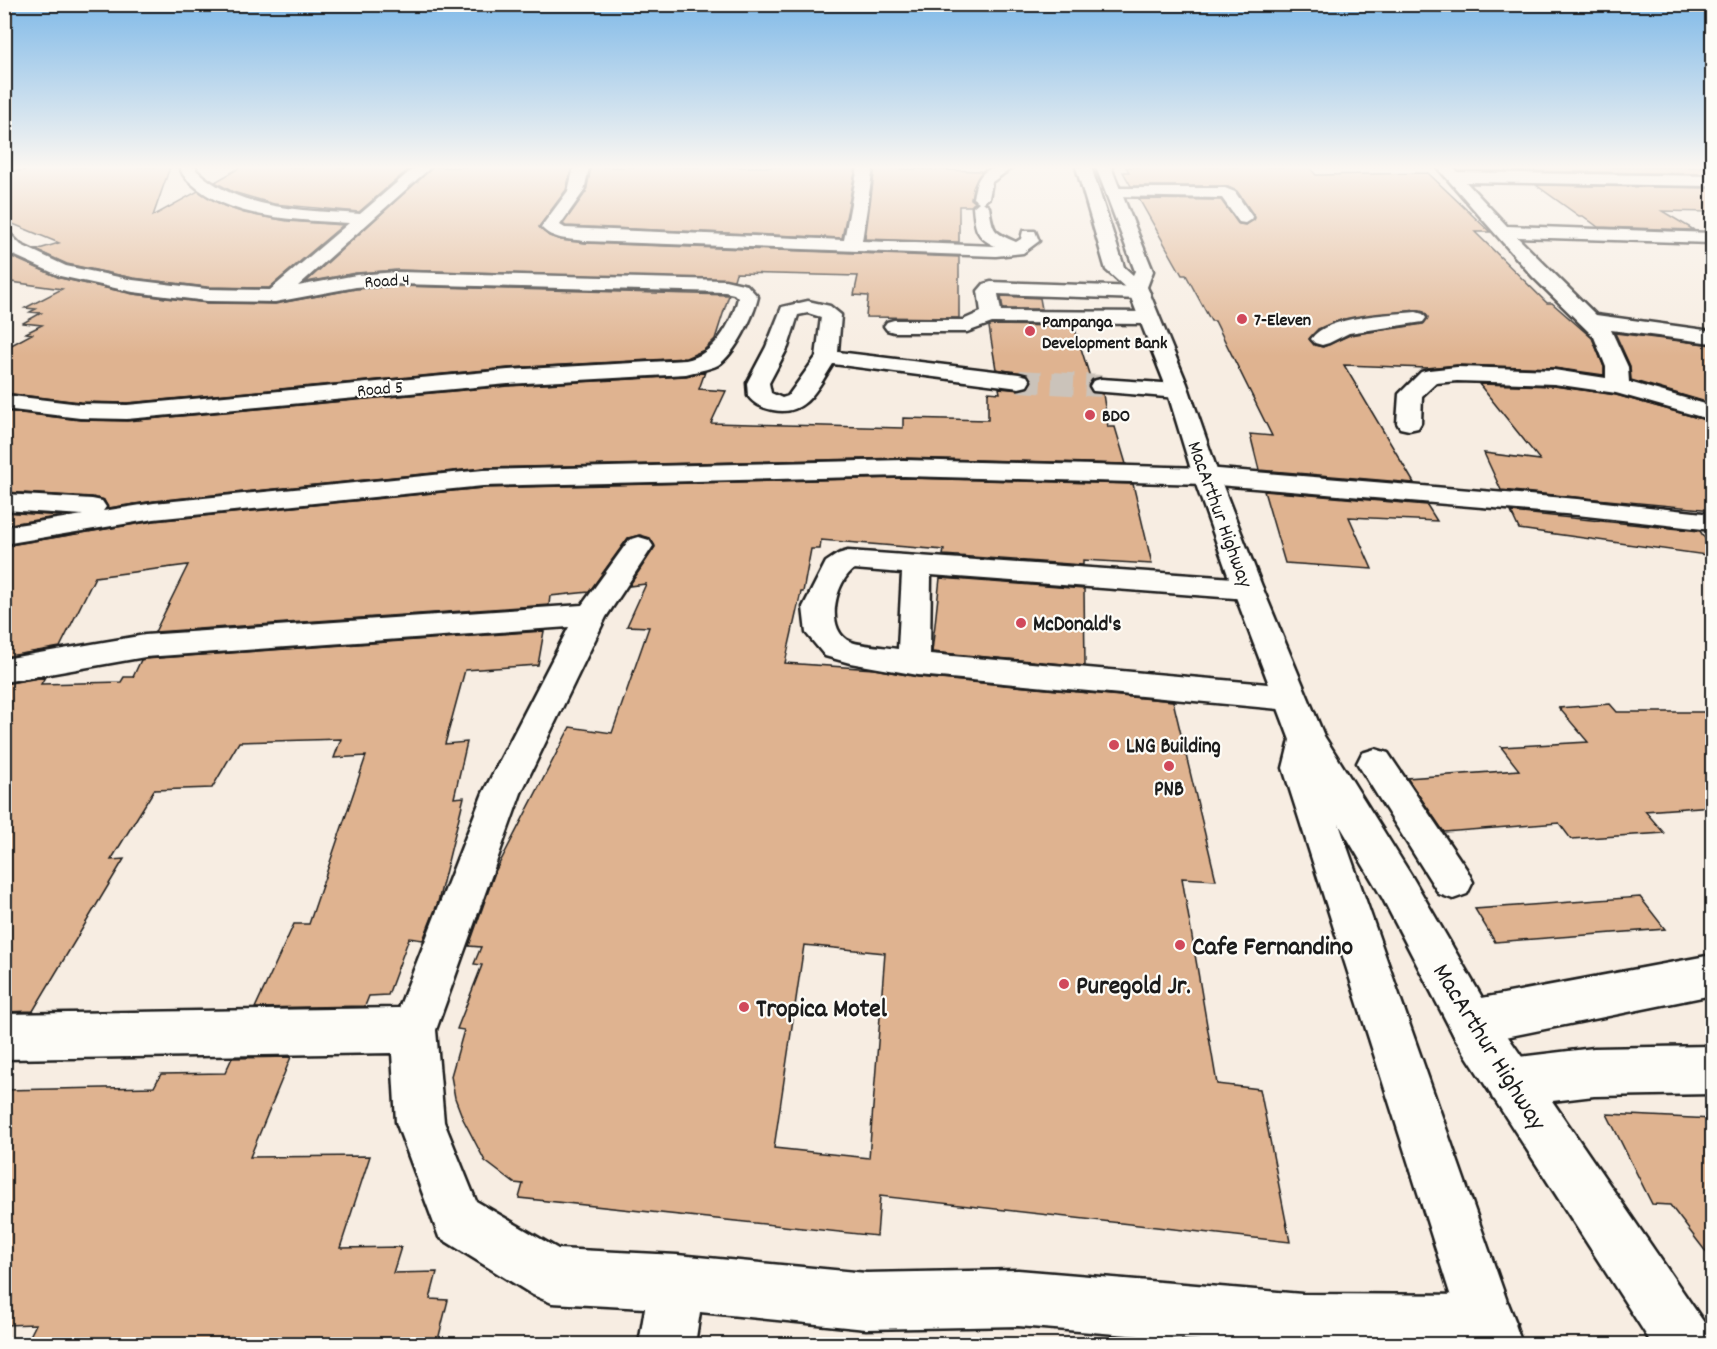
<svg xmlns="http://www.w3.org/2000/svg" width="1717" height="1349" font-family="Dekko,sans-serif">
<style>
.building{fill:#dfb390;stroke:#1c1c1c;stroke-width:1.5;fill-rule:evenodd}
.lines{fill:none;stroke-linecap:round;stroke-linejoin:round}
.minor-tunnel{stroke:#cbc3ba;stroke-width:22;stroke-dasharray:22 11;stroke-linecap:butt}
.minor-casing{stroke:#1c1c1c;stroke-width:5}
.highway-casing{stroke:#1c1c1c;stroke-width:5}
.minor{fill:#fdfcf7;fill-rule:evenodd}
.highway{fill:#fdfcf7;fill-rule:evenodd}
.poi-dot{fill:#d1495b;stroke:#fdfcf7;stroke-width:2}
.labels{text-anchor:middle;stroke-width:4.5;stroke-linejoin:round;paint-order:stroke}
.far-street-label{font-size:18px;fill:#1c1c1c;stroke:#fdfcf7}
.far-poi-label{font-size:18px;font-weight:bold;fill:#1c1c1c;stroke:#fdfcf7;text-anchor:start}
.street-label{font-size:21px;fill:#1c1c1c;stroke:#fdfcf7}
.poi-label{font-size:21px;font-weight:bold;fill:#1c1c1c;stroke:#fdfcf7;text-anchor:start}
.near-poi-label{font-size:26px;font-weight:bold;fill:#1c1c1c;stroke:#fdfcf7;text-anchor:start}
.near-street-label{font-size:26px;fill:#1c1c1c;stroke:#fdfcf7}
</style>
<rect width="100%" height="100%" fill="#f7ede2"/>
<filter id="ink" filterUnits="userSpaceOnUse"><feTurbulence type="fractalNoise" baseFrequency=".0167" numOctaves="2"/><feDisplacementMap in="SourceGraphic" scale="12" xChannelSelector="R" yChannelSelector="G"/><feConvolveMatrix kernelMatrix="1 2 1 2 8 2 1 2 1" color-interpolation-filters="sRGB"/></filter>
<g filter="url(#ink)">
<path class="building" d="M 34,167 L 170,167 L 153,216 L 198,191 L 224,206 L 244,213 L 287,221 L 343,225 L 269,288 L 207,287 L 133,278 L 67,264 L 36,250 L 59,243 L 8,222 L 4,210 L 4,172 L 31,170 Z
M 241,167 L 411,167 L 359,212 L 274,204 L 233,192 L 215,182 Z
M 433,167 L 572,167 L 566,190 L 539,227 L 549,236 L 561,240 L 585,243 L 959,257 L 959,318 L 866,317 L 868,296 L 854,295 L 858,276 L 736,273 L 734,280 L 398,270 L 356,273 L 306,282 Z
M 591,167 L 839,167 L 856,168 L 842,238 L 566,226 L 563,224 L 586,192 Z
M 1126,167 L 1309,167 L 1316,175 L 1428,173 L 1490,232 L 1475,232 L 1547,303 L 1552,303 L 1592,338 L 1604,367 L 1604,375 L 1554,368 L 1457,365 L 1427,368 L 1344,365 L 1414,483 L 1259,470 L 1250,434 L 1272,436 L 1215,321 L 1211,321 L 1186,275 L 1182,275 L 1139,199 L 1221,200 L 1239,224 L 1246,225 L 1254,220 L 1255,217 L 1237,191 L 1226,186 L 1131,186 L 1123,172 L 1129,172 ZM 1416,310 L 1424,312 L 1428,317 L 1423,324 L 1350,335 L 1323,347 L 1314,345 L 1309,339 L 1318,329 L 1344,319 Z
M 1511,167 L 1713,167 L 1713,174 L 1516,171 Z
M 875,168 L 982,171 L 973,188 L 971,199 L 975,202 L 971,206 L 959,206 L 959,242 L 865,239 Z
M 1536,185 L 1713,188 L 1713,212 L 1662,211 L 1694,230 L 1598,227 L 1583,216 L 1579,216 Z
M 12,257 L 60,278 L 133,294 L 207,303 L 275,304 L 356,289 L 398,286 L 729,295 L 715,339 L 704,350 L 686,358 L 508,368 L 127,403 L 80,402 L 4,393 L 4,349 L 32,334 L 26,333 L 42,325 L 23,323 L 41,313 L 30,312 L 36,309 L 25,308 L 62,289 L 4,281 L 4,259 Z
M 1001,296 L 1040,298 L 1042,309 L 1003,309 Z
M 992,325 L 1074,326 L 1090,377 L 1097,378 L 1091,380 L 1088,387 L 1093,393 L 1103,394 L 1108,427 L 1115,427 L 1126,464 L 904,458 L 483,468 L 154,501 L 108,508 L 104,500 L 92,497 L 4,492 L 4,411 L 80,420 L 127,421 L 508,386 L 686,376 L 705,372 L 699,389 L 726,391 L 711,423 L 903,428 L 903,418 L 988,420 L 988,392 L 1000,393 L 999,388 L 1020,390 L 1028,388 L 1032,382 L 1028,374 L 996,369 L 989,327 Z
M 1615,333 L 1713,345 L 1713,404 L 1631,380 L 1630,366 Z
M 1479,384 L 1554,386 L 1616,395 L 1713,422 L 1713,510 L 1501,490 L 1484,453 L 1540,460 Z
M 904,478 L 1133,484 L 1152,564 L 1083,560 L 1083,565 L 943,555 L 944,550 L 821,540 L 820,549 L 811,549 L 803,592 L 801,592 L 785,663 L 874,669 L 918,677 L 1173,701 L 1216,880 L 1182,878 L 1217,1084 L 1260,1089 L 1290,1242 L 880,1196 L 877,1236 L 519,1198 L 523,1184 L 514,1183 L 485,1161 L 463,1119 L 455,1098 L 451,1076 L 464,1030 L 457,1029 L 482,965 L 474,964 L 481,947 L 469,946 L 495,872 L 570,727 L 612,733 L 649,627 L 627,626 L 646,584 L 629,586 L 655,547 L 650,538 L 640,535 L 628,538 L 589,592 L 550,596 L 549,605 L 155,632 L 188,565 L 95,577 L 60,647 L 4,657 L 4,546 L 154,521 L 483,488 ZM 804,945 L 885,953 L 869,1158 L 774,1148 Z
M 1264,491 L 1427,505 L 1437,521 L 1349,517 L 1372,569 L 1285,563 Z
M 4,512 L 62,516 L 4,525 Z
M 1511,512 L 1700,531 L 1713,550 L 1713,556 L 1519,529 Z
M 940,578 L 1084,589 L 1085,666 L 932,652 Z
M 544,631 L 538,665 L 465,670 L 445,744 L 467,742 L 454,798 L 464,797 L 438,902 L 423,940 L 409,938 L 388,995 L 369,996 L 365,1006 L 255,1008 L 294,924 L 309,924 L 366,756 L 334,758 L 341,739 L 239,742 L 212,788 L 154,790 L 111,860 L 124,859 L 33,1011 L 4,1012 L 4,684 L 45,677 L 41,684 L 121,682 L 124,677 L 133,677 L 141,660 L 145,659 Z
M 1610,704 L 1617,712 L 1713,712 L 1713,806 L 1645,811 L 1664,833 L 1571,839 L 1559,823 L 1444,832 L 1407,778 L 1519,770 L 1501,747 L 1588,742 L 1559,708 Z
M 1640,897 L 1665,929 L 1495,942 L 1475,909 Z
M 291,1057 L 250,1157 L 370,1156 L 340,1248 L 401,1247 L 393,1273 L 437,1272 L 430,1299 L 448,1300 L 437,1344 L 26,1344 L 36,1324 L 4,1325 L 4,1090 L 154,1087 L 161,1074 L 225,1073 L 232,1058 Z
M 1607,1114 L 1713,1119 L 1713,1261 L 1670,1205 L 1652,1204 Z"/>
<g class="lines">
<path class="minor-tunnel" d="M 1019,381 L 1101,386"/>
<defs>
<path id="minor" d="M 181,167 L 196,167 L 196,170 C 240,211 303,210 360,214 L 415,167 L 431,167 L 298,286 L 356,275 L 398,272 L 725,280 L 747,285 L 758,297 C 754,316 735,354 718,365 C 708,370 696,371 686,374 L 508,384 L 127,419 L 80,418 L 4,409 L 4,395 L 80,404 L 127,405 L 508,370 L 686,360 C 714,355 732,324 738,298 L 734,294 L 725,292 L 398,284 L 356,287 L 275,302 L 207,301 L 133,292 L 60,276 L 9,253 L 4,249 L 4,233 L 10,234 L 21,245 L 66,266 L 133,280 L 207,289 L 270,290 L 349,223 C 298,220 230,220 190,182 C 185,177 181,174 181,167 Z
M 574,167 L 589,167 L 584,191 L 560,225 L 565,228 L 844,240 L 858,167 L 873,167 L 862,241 L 995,246 C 975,237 975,227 973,207 L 979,202 L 973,198 C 978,170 986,167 1013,167 L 992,182 L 989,198 L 983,202 L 989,207 C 993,232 993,232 1016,242 L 1021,239 L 1023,231 L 1035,231 L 1039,241 L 1023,253 L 996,256 L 585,241 C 570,239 552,240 541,227 L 568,191 Z
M 1437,167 L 1453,167 L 1457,172 L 1712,176 L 1712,186 L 1466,182 L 1507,226 L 1712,233 L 1712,243 L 1517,237 L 1596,315 L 1712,331 L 1712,343 L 1611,330 L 1628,367 L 1629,382 L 1712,406 L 1712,420 L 1616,393 L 1554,384 L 1457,381 L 1436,383 L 1422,396 L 1421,423 L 1418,428 L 1409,430 L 1400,428 L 1397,423 L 1399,394 L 1421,372 L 1429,370 L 1457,367 L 1554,370 L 1606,378 L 1606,367 L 1594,337 L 1533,277 Z
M 1114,188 L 1225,188 L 1235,192 L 1253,218 L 1245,223 L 1239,222 L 1222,198 L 1108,196 L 1106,193 L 1108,190 Z
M 991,282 L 1140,287 L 1147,289 L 1150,293 L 1147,297 L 1140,299 L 998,294 L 1001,311 L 1149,312 L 1156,314 L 1159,318 L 1156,322 L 1149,324 L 992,323 L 967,332 L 894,332 L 887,330 L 884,326 L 887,322 L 894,320 L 963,320 L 981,312 L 978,291 L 984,284 Z
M 808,301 L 830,306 L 841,315 L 838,352 L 1019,374 L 1027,376 L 1030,381 L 1027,386 L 1019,388 L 833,364 C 817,388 806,417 773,410 C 763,408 755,405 748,396 L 747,383 L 766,347 L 782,307 ZM 808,313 L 821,317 L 816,357 L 788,396 L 782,398 L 771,393 L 769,383 L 788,347 L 798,315 Z
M 1416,312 L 1423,314 L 1426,318 L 1423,322 L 1349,333 L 1329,343 L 1322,345 L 1315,343 L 1311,339 C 1328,315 1389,315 1416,312 Z
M 1101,379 L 1178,384 L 1186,386 L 1189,391 L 1186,396 L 1178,398 L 1093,391 L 1090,386 L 1093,381 Z
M 904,460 L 1206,468 L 1577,499 L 1712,514 L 1712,530 L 1577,515 L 1206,484 L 904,476 L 483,486 L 154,519 L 4,544 L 4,527 L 83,515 L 4,510 L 4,494 L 92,499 L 102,501 L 106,507 L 103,511 L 154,503 L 483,470 Z
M 639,537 L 649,540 L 653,546 L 606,617 L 521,793 L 436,1030 L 444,1122 L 476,1201 L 558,1249 L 677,1255 L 866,1273 L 1018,1270 L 1302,1294 L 1488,1295 L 1508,1303 L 1516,1323 L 1508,1343 L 1238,1344 L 1018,1326 L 866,1329 L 700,1312 L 695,1344 L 639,1344 L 645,1308 L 552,1303 L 533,1295 L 439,1237 L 396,1122 L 392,1053 L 4,1059 L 4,1014 L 399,1008 L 483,793 L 569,627 L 145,657 L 4,682 L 4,659 L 145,635 L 582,605 L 629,540 Z
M 848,551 L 1248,579 L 1259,582 L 1263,589 L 1259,596 L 1248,599 L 931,575 L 930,654 L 1290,686 L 1302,689 L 1307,698 L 1302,707 L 1290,710 L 918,675 L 850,663 L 825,656 L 806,633 L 803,607 L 826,562 L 838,554 ZM 854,569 L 902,573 L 898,649 C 886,647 857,646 847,640 C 825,626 836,581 854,569 Z
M 1375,749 L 1388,753 L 1467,870 L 1473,882 L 1467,894 L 1453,899 L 1439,894 L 1357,763 L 1362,753 Z
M 1712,955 L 1712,995 L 1471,1044 L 1455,1038 L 1448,1022 L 1455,1006 L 1471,1000 Z
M 1712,1046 L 1712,1094 L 1594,1096 L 1510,1106 L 1493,1099 L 1486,1082 L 1493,1065 L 1510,1058 L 1594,1048 Z"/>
<path id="highway" d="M 1076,167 L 1091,167 L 1124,267 L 1133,275 L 1135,271 L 1096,167 L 1111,167 L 1153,271 L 1147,287 L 1187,384 L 1219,476 L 1263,589 L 1324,736 L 1411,875 L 1487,1006 L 1705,1324 L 1712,1344 L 1652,1344 L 1455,1038 L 1383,899 L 1339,824 L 1522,1344 L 1466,1344 L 1283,768 L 1290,740 L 1233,589 L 1193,476 L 1165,384 L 1128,290 L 1106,270 Z"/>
</defs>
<use href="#minor" class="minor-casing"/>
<use href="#highway" class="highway-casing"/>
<use href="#minor" class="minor"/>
<use href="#highway" class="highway"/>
</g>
</g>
<linearGradient id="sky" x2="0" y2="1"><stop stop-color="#81bae8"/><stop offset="0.47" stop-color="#fbf7f2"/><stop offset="1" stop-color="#fbf7f2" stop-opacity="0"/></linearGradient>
<rect width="1717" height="356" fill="url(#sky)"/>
<g class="poi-dot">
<circle cx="1242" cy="319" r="6"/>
<circle cx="1030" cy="331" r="6"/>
<circle cx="1090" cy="415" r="6"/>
<circle cx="1021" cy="623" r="6"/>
<circle cx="1114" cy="745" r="6"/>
<circle cx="1169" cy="766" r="6"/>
<circle cx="1180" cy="945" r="6"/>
<circle cx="1064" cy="984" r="6"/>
<circle cx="744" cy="1007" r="6"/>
</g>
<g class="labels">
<g class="far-street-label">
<text transform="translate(387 280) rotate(-3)" y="6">Road 4</text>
<text transform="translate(380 388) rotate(-5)" y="6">Road 5</text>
</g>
<g class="far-poi-label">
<text x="1254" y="325">7-Eleven</text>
<text x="1042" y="327">Pampanga<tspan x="1042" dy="21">Development Bank</tspan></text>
<text x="1102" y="421">BDO</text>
</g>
<g class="street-label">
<text transform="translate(1221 514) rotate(70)" y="7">MacArthur Highway</text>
</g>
<g class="poi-label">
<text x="1033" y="630">McDonald's</text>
<text x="1126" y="752">LNG Building</text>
<text x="1169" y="795" text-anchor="middle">PNB</text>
</g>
<g class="near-poi-label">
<text x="1192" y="954">Cafe Fernandino</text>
<text x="1076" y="993">Puregold Jr.</text>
<text x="756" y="1016">Tropica Motel</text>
</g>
<g class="near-street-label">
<text transform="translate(1491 1046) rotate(58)" y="9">MacArthur Highway</text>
</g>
</g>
<rect width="1717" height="1349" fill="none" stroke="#fdfcf7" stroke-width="24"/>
<rect x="12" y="12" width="1693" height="1325" fill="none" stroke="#1c1c1c" stroke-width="2" filter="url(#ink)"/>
</svg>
